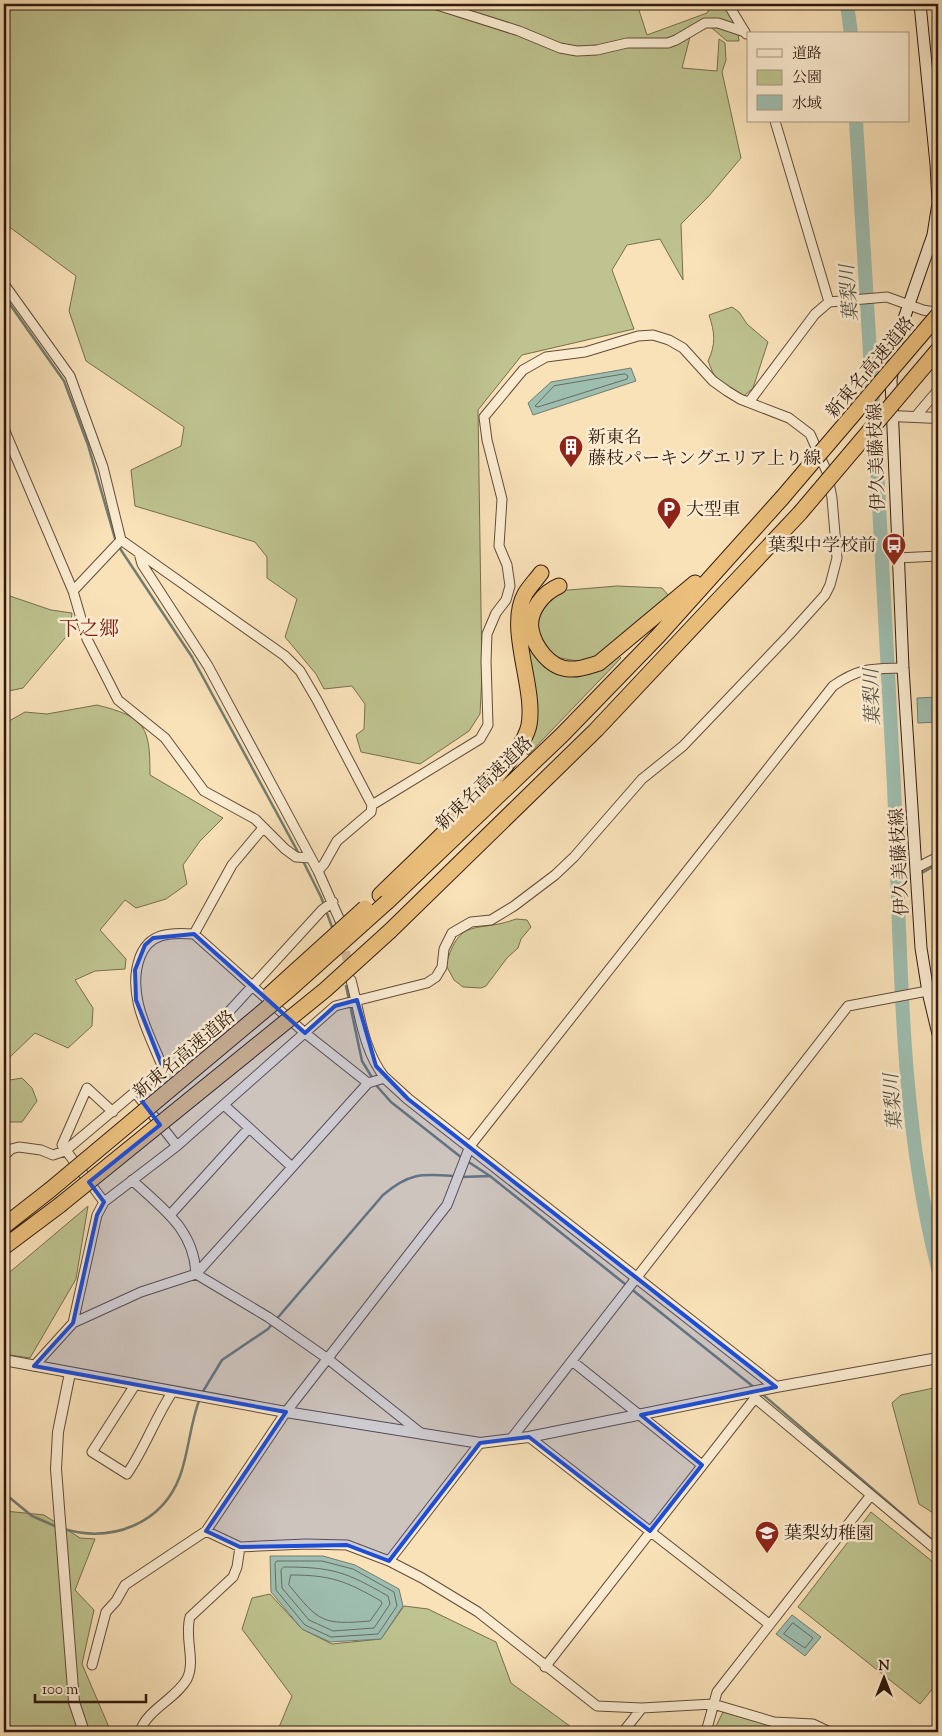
<svg xmlns="http://www.w3.org/2000/svg" width="942" height="1736" font-family="'Sorts Mill Goudy','Noto Serif JP',serif">
<style>
.green{fill:#bec38f;stroke:#776e4f}
.water{fill:#9ebeb0;stroke:#727c70}
.lines{fill:none;stroke-linecap:round;stroke-linejoin:round}
.shore{stroke:#676c60;stroke-width:1}
.stream{stroke:#727c70;stroke-width:2.5}
.river{stroke:#9ebeb0;stroke-width:14}
.minor-tunnel{stroke:#d1b996;stroke-width:9;stroke-dasharray:9 4.5;stroke-linecap:butt}
.minor-casing{stroke:#624c39;stroke-width:11}
.tertiary-casing{stroke:#624c39;stroke-width:12}
.secondary-casing{stroke:#301a0f;stroke-width:13}
.motorway-casing{stroke:#301a0f;stroke-width:17}
.minor{stroke:#fbecd1;stroke-width:9}
.tertiary{stroke:#fbecd1;stroke-width:10}
.secondary{stroke:#fbecd1;stroke-width:11}
.motorway{stroke:#ecc07c;stroke-width:15}
.motorway-bridge-casing{stroke:#301a0f;stroke-width:17;stroke-linecap:butt}
.motorway-bridge{stroke:#ecc07c;stroke-width:15}
.marked{fill:#1d4ed8;fill-opacity:0.2;stroke:#1d4ed8;stroke-width:4;stroke-linejoin:round}
.labels{text-anchor:middle;stroke-width:5;stroke-linejoin:round;paint-order:stroke}
.street-label{font-size:18px;fill:#301a0f;stroke:#fbecd1}
.poi-label{font-size:18px;fill:#301a0f;stroke:#fbecd1;text-anchor:start}
.water-label{font-size:19px;font-style:italic;fill:#565347;stroke:#fbecd1}
.quarter-label{font-size:20px;fill:#7a1f14;stroke:#fbecd1}
</style>
<rect width="100%" height="100%" fill="#f9e1b8"/>
<filter id="stains"><feTurbulence type="fractalNoise" baseFrequency=".004" numOctaves="4"/><feColorMatrix values="0 0 0 0 .2 0 0 0 0 .09 0 0 0 0 .02 0 0 0 .5 -.17"/></filter>
<radialGradient id="worn" r=".72"><stop offset=".6" stop-color="#630" stop-opacity="0"/><stop offset="1" stop-color="#630" stop-opacity=".3"/></radialGradient>
<path class="green" d="M 4,4 L 637,4 L 647,35 L 707,13 L 712,4 L 725,4 L 737,27 L 739,41 L 727,41 L 706,23 L 692,29 L 682,68 L 717,71 L 719,39 L 725,43 L 726,60 L 722,72 L 741,158 L 708,197 L 681,224 L 683,280 L 660,239 L 627,245 L 612,270 L 634,329 L 522,355 L 478,410 L 482,675 L 480,714 L 469,731 L 420,764 L 361,752 L 356,735 L 364,729 L 365,704 L 352,686 L 324,689 L 316,674 L 285,637 L 297,599 L 267,578 L 267,557 L 255,542 L 135,506 L 131,470 L 181,446 L 184,427 L 86,361 L 69,311 L 76,276 L 4,223 Z
M 732,307 L 739,312 L 747,324 L 768,342 L 753,388 L 744,396 L 715,378 L 708,361 C 716,344 715,333 709,315 Z
M 617,586 L 662,588 L 669,596 C 653,611 607,658 588,660 C 576,662 565,659 553,656 L 536,629 L 541,610 L 557,591 Z
M 4,594 L 51,610 L 72,613 L 70,632 L 23,688 L 4,692 Z
M 526,640 L 544,667 L 563,674 L 590,674 L 619,656 L 621,658 L 528,755 L 525,751 Z
M 97,705 C 146,717 150,727 150,775 L 223,818 L 200,841 L 183,865 L 187,884 L 166,899 L 136,908 L 125,900 L 100,930 L 126,959 L 125,969 L 95,971 L 75,980 L 93,1008 L 92,1026 L 68,1048 L 35,1033 L 10,1057 L 10,1080 L 22,1078 L 32,1088 L 37,1101 L 22,1122 L 5,1122 L 4,1135 L 4,719 L 9,721 L 25,712 L 47,714 Z
M 516,919 L 527,920 L 531,927 L 521,939 L 518,948 L 507,958 L 486,986 L 481,988 L 463,987 L 454,980 L 446,965 C 460,915 476,934 516,919 Z
M 88,1206 L 76,1279 L 30,1358 L 4,1354 L 4,1277 Z
M 938,1387 L 938,1516 L 919,1504 L 892,1403 L 901,1395 Z
M 5,1511 L 44,1515 L 80,1538 L 95,1539 L 75,1590 L 94,1610 L 82,1664 L 111,1732 L 4,1732 Z
M 871,1512 L 938,1566 L 938,1682 L 920,1704 L 798,1607 Z
M 270,1594 L 302,1629 L 332,1644 L 381,1639 L 404,1606 L 428,1609 L 496,1642 L 511,1683 L 578,1732 L 277,1732 L 292,1696 L 242,1629 L 252,1598 Z
M 723,1712 L 792,1731 L 821,1732 L 713,1732 Z"/>
<path class="water" d="M 631,368 L 636,381 L 533,415 L 528,403 L 551,382 Z
M 938,697 L 938,722 L 918,723 L 917,698 Z
M 270,1556 L 323,1556 L 355,1565 L 399,1589 L 403,1606 L 381,1639 L 330,1642 L 302,1629 L 271,1592 Z
M 792,1615 L 821,1637 L 805,1656 L 776,1634 Z"/>
<g class="lines">
<path class="shore" d="M 625,374 L 628,376 L 627,379 L 538,407 L 535,406 L 554,386 Z
M 277,1561 L 322,1561 L 353,1569 L 394,1592 L 397,1606 L 378,1634 L 331,1637 L 305,1625 L 276,1590 L 275,1564 Z
M 284,1567 C 333,1567 346,1572 388,1596 L 390,1604 L 374,1628 L 333,1631 L 309,1620 L 282,1588 L 281,1570 Z
M 291,1575 C 331,1575 346,1581 381,1601 L 382,1604 L 370,1621 C 322,1625 319,1622 289,1585 Z
M 793,1623 L 813,1638 L 805,1648 L 784,1634 Z"/>
<path class="stream" d="M 4,296 L 64,381 L 88,445 L 116,542
M 119,547 L 192,657 L 299,854
M 302,859 L 321,897 L 332,927
M 920,874 L 938,864
M 898,884 L 912,877
M 346,986 L 362,1061 L 373,1079
M 375,1084 L 391,1102 L 462,1158
M 467,1161 L 490,1176 L 755,1388
M 461,1177 L 490,1176
M 202,1393 L 222,1360 L 268,1329 L 383,1195 C 410,1172 422,1174 455,1176
M 761,1393 L 938,1545
M 4,1493 L 32,1516 L 57,1527
M 64,1529 C 112,1543 162,1524 180,1476 C 189,1451 190,1423 200,1398"/>
<path class="river" d="M 847,4 L 851,34
M 856,121 C 870,343 883,564 894,786 C 901,945 898,1113 938,1268"/>
<path class="minor-tunnel" d="M 343,938 L 349,970"/>
<defs>
<path id="minor" d="M 434,4 L 519,31 L 560,48 L 577,51 L 597,50 L 627,43 L 668,43 L 676,40 L 705,23 L 718,23 L 745,32
M 728,4 L 746,34
M 775,121 L 829,302
M 4,284 L 70,376 L 103,467 L 121,540 L 285,656 L 300,671 L 317,700 L 372,805 L 371,812 L 337,841 L 324,864 L 318,871
M 749,402 L 815,314 L 829,302 L 887,297 L 923,310 L 934,312 L 938,310
M 916,416 L 938,390
M 4,429 L 73,591 L 87,639 L 118,700 L 165,738 L 204,791 L 255,819 L 285,849 L 296,857 L 310,858
M 139,553 L 142,564 L 208,666 L 318,871 L 341,923
M 898,558 L 938,556
M 73,591 L 121,540
M 916,868 L 938,857
M 194,934 L 232,865 L 263,828
M 163,1068 C 149,1033 126,995 140,957 C 149,933 170,932 194,934 L 305,1033 L 368,1083
M 135,1092 L 177,1146
M 224,1105 L 292,1167
M 4,1156 L 11,1149 L 19,1147 L 41,1150 L 53,1155 L 65,1151 L 225,1016 L 322,910 L 333,902
M 132,1180 C 163,1209 194,1229 196,1274
M 104,1202 L 177,1146 L 335,1006 L 427,983 L 436,977 L 442,967 L 444,949 L 452,933 L 471,922 L 491,920 L 514,906 L 555,875 L 574,857 L 642,779 L 683,746 L 789,635 L 825,595 L 830,585 L 837,558 L 832,498 L 827,472 L 810,434 L 789,418 L 740,399 L 727,391 L 713,381 L 683,348 L 669,340 L 653,335 L 638,336 L 585,352 L 546,357 L 523,370 L 484,417 L 487,440 L 502,499 L 499,546 L 507,565 L 510,586 L 506,600 L 496,613 L 487,634 L 486,661 L 488,725 L 480,739 L 372,805
M 170,1215 L 249,1128
M 196,1274 L 268,1317 L 328,1359 L 422,1434
M 73,1323 L 141,1292 L 196,1274 L 368,1083 L 385,1078 C 363,1050 360,1014 351,980
M 572,1361 L 702,1465
M 34,1366 L 73,1323 L 97,1215 L 104,1202 L 62,1145 L 87,1088 L 113,1112
M 135,1385 L 92,1452 L 127,1474 C 145,1448 155,1418 173,1391
M 754,1394 L 755,1398 L 938,1551
M 529,1437 L 769,1624
M 511,1439 L 848,1006 L 938,989
M 206,1531 L 240,1547 L 306,1544 L 347,1545 L 389,1561 L 422,1578 L 478,1612 L 597,1706 L 642,1708 L 713,1704 L 774,1722 L 813,1724 L 830,1732
M 389,1561 L 480,1443
M 92,1665 L 106,1612 L 116,1601 L 125,1585 L 206,1531 L 286,1412 L 447,1205 L 470,1146 L 833,686 C 860,667 872,669 903,668
M 545,1667 L 755,1398
M 140,1732 C 146,1710 176,1699 187,1679 C 196,1661 184,1637 190,1617 L 233,1577 L 237,1567 L 240,1547
M 623,1732 L 642,1708
M 706,1732 L 717,1692 L 871,1495"/>
<path id="tertiary" d="M 891,416 L 938,418
M 385,1078 L 408,1099 L 776,1387
M 4,1360 L 286,1412 L 480,1443 L 529,1437 L 776,1387 L 938,1358
M 70,1373 L 58,1432 L 56,1469 L 74,1702 L 84,1732"/>
<path id="secondary" d="M 920,4 L 936,164 L 938,203 L 933,235 L 898,336 L 891,380 L 903,668 L 921,948 L 928,992 L 938,1034"/>
<path id="motorway" d="M 559,586 C 544,592 528,611 531,629 C 534,647 550,668 569,669 C 579,670 589,666 599,663 L 695,583
M 380,895 C 412,863 522,764 529,725 C 536,687 506,628 525,594 C 529,587 536,580 541,573
M 387,902 L 562,735 L 659,635 L 782,498
M 390,931 L 596,730 L 800,513
M 4,1226 L 50,1190
M 4,1247 L 60,1205"/>
</defs>
<use href="#minor" class="minor-casing"/>
<use href="#tertiary" class="tertiary-casing"/>
<use href="#secondary" class="secondary-casing"/>
<use href="#motorway" class="motorway-casing"/>
<use href="#minor" class="minor"/>
<use href="#tertiary" class="tertiary"/>
<use href="#secondary" class="secondary"/>
<use href="#motorway" class="motorway"/>
<defs>
<path id="motorway-bridge" d="M 782,498 L 938,315
M 800,513 L 938,350
M 269,995 L 365,908
M 50,1190 L 290,989 L 387,902
M 60,1205 L 325,990 L 390,931"/>
</defs>
<use href="#motorway-bridge" class="motorway-bridge-casing"/>
<use href="#motorway-bridge" class="motorway-bridge"/>
</g>
<path class="marked" d="M 194,934 L 305,1033 L 335,1006 L 357,1000 L 376,1066 L 408,1099 L 776,1387 L 641,1415 L 702,1465 L 650,1531 L 529,1437 L 480,1443 L 389,1561 L 347,1545 L 240,1547 L 206,1531 L 286,1412 L 34,1366 L 73,1323 L 97,1215 L 104,1202 L 89,1182 L 160,1125 L 135,1092 L 163,1068 L 136,1000 L 135,970 L 145,945 L 153,938 Z"/>
<defs>
<symbol id="building-pin" viewBox="-11 -11 22 30"><path d="M0 17L-7.5 6A9.5 9.5 0 1 1 7.5 6Z" fill="#8f2418" stroke="#fbecd1"/><path d="M-4-6H4V6H1V3H-1V6H-4ZM-2.5-4.3h1.7v1.8h-1.7ZM.8-4.3h1.7v1.8H.8ZM-2.5-1h1.7V.8h-1.7ZM.8-1h1.7V.8H.8Z" fill="#fff"/></symbol>
<symbol id="parking-pin" viewBox="-11 -11 22 30"><path d="M0 17L-7.5 6A9.5 9.5 0 1 1 7.5 6Z" fill="#8f2418" stroke="#fbecd1"/><path d="M-3.5-5.5H1a3.5 3.5 0 0 1 0 7H-1V5.5H-3.5ZM-1-3.4V-.6H.8a1.4 1.4 0 0 0 0-2.8Z" fill="#fff"/></symbol>
<symbol id="bus-pin" viewBox="-11 -11 22 30"><path d="M0 17L-7.5 6A9.5 9.5 0 1 1 7.5 6Z" fill="#8f2418" stroke="#fbecd1"/><path d="M-5-6H5V4H4V6H2V4H-2V6H-4V4H-5ZM-3.5-4V0h7V-4ZM-3.5 1.2v1.5H-2V1.2ZM2 1.2v1.5H3.5V1.2Z" fill="#fff"/></symbol>
<symbol id="school-pin" viewBox="-11 -11 22 30"><path d="M0 17L-7.5 6A9.5 9.5 0 1 1 7.5 6Z" fill="#8f2418" stroke="#fbecd1"/><path d="M0-5L7-2L0 1L-7-2ZM-4 1L0 2.5L4 1V4Q0 6-4 4Z" fill="#fff"/></symbol>
</defs>
<g fill-rule="evenodd">
<use href="#building-pin" x="557" y="433" width="28" height="38"/>
<use href="#parking-pin" x="655" y="495" width="28" height="38"/>
<use href="#bus-pin" x="880" y="531" width="28" height="38"/>
<use href="#school-pin" x="753" y="1519" width="28" height="38"/>
</g>
<g class="labels">
<g class="street-label">
<text transform="translate(870 367) rotate(-50)" y="6">新東名高速道路</text>
<text transform="translate(876 457) rotate(-92)" y="6">伊久美藤枝線</text>
<text transform="translate(484 783) rotate(-44)" y="6">新東名高速道路</text>
<text transform="translate(899 862) rotate(-93)" y="6">伊久美藤枝線</text>
<text transform="translate(184 1054) rotate(-40)" y="6">新東名高速道路</text>
</g>
<g class="poi-label">
<text x="588" y="443">新東名<tspan x="588" dy="21">藤枝パーキングエリア上り線</tspan></text>
<text x="686" y="515">大型車</text>
<text x="876" y="551" text-anchor="end">葉梨中学校前</text>
<text x="784" y="1539">葉梨幼稚園</text>
</g>
<g class="water-label">
<text transform="translate(848 293) rotate(-94)" y="7">葉梨川</text>
<text transform="translate(871 697) rotate(-92)" y="7">葉梨川</text>
<text transform="translate(892 1102) rotate(-94)" y="7">葉梨川</text>
</g>
<g class="quarter-label">
<text x="89" y="635">下之郷</text>
</g>
</g>
<rect width="942" height="1736" fill="none" stroke="#f9e1b8" stroke-width="20"/>
<rect x="5" y="5" width="932" height="1726" fill="none" stroke="#301a0f" stroke-width="2.5"/>
<rect x="10" y="10" width="922" height="1716" fill="none" stroke="#301a0f"/>
<rect x="747" y="32" width="162" height="90" fill="#fbecd1" stroke="#aa9883"/>
<rect x="757" y="49" width="25" height="8" fill="#fbecd1" stroke="#aa9883"/>
<text x="792" y="58" font-size="15" fill="#301a0f">道路</text>
<rect x="757" y="70" width="25" height="15" fill="#bec38f" stroke="#aa9883"/>
<text x="792" y="82" font-size="15" fill="#301a0f">公園</text>
<rect x="757" y="95" width="25" height="15" fill="#9ebeb0" stroke="#aa9883"/>
<text x="792" y="108" font-size="15" fill="#301a0f">水域</text>
<g transform="translate(884 1678)" stroke="#fbecd1" stroke-width="4" paint-order="stroke">
<path d="M0-4L9 19L0 12L-9 19Z" fill="#301a0f"/>
<text y="-8" font-size="14" font-weight="bold" text-anchor="middle" fill="#301a0f">N</text>
</g>
<path d="M35 1694v8h111v-8" fill="none" stroke="#301a0f" stroke-width="2.5"/>
<text x="42" y="1694" font-size="15" fill="#301a0f" stroke="#fbecd1" stroke-width="4" paint-order="stroke">100 m</text>
<rect width="100%" height="100%" filter="url(#stains)"/>
<rect width="100%" height="100%" fill="url(#worn)"/>
</svg>
